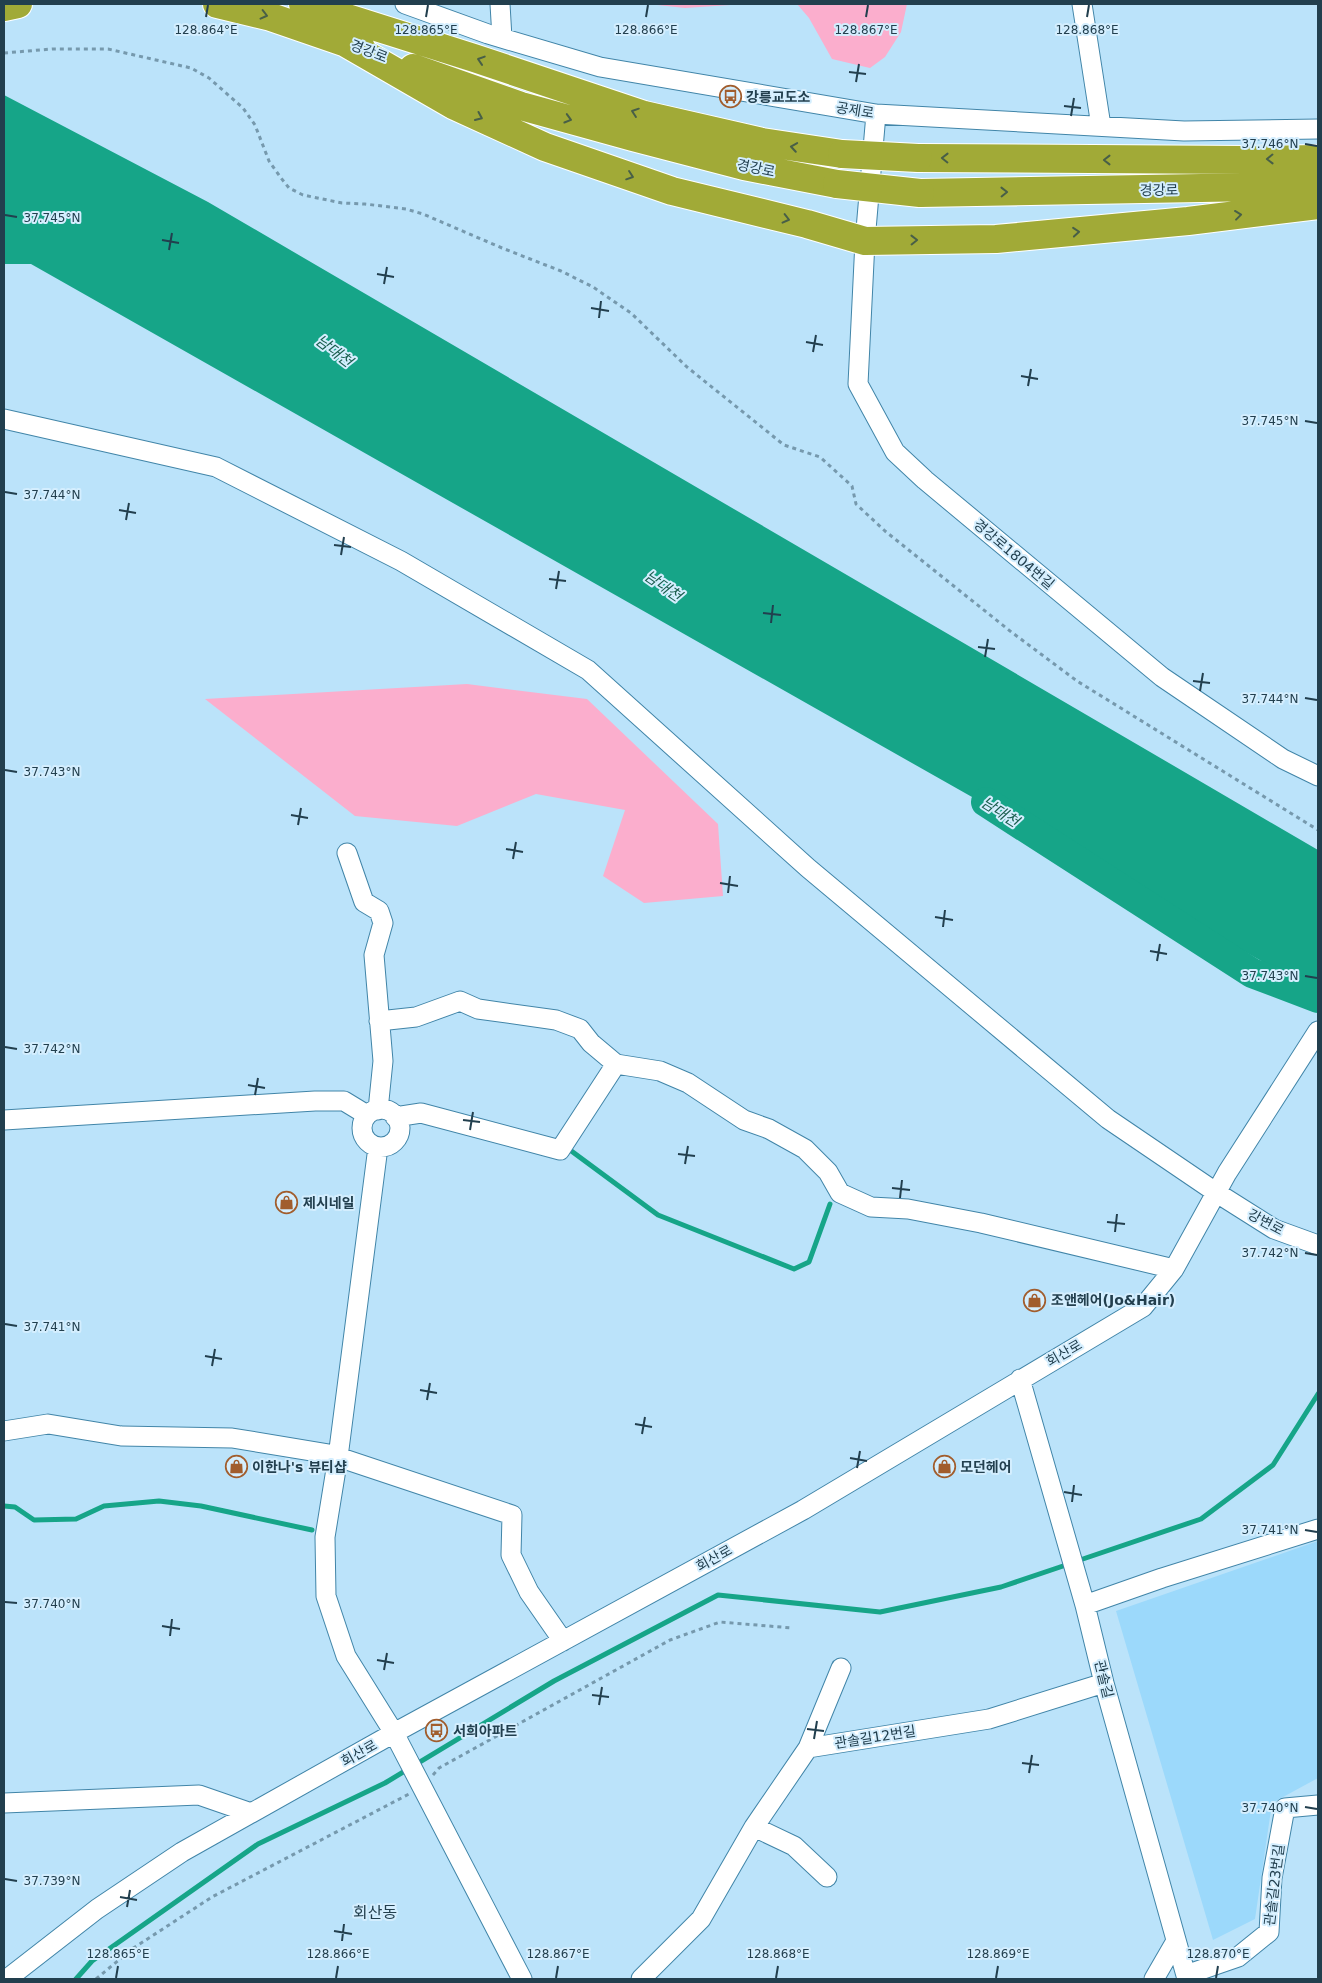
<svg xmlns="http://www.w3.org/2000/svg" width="1322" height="1983" font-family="'DejaVu Sans','Noto Sans KR',sans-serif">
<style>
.built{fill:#9cd9fb}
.green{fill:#fbaecd}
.water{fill:#16a588}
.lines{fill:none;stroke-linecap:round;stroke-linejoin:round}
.stream{stroke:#16a588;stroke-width:5}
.river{stroke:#16a588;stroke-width:30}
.minor-casing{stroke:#4185a8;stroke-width:21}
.highway-casing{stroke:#fff;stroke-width:30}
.path{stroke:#7699ad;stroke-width:3;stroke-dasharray:4 4;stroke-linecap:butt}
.minor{stroke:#fff;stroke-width:19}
.highway{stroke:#a1aa37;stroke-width:28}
.highway-bridge-casing{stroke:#fff;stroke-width:30;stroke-linecap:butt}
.highway-bridge{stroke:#a1aa37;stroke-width:28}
.oneway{stroke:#485f47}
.ticks{fill:none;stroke:#223f4e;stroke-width:2}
.labels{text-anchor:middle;stroke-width:4;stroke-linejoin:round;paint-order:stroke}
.street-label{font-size:14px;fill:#223f4e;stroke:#d4eefe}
.poi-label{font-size:14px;font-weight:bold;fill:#223f4e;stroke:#d4eefe;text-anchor:start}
.water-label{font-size:15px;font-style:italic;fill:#1b5e4e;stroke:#d4eefe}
.quarter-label{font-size:16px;fill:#223f4e;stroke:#d4eefe}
.ticks-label{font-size:12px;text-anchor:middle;fill:#223f4e;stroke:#d4eefe;stroke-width:4;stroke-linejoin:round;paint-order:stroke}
</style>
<rect width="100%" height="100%" fill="#bbe3fa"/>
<path class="built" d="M 1318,1541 L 1318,1778 L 1272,1803 L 1255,1919 L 1213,1940 L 1116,1611 Z"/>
<path class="green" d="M 648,4 L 745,4 L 685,8 Z
M 797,4 L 907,4 L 901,32 L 885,57 L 870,68 L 832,59 L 809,18 Z
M 467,684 L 587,699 L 718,824 L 723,896 L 644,903 L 603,876 L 625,810 L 536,794 L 457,826 L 355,816 L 205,699 Z"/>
<path class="water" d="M 4,95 L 208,202 L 1318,850 L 1318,993 L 31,264 L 4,264 Z"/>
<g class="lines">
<path class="stream" d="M 570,1150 L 658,1215 L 794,1269 L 809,1262 L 830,1204
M 4,1506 L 15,1507 L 34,1520 L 76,1519 L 104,1506 L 159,1501 L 201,1506 L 312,1530
M 1077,1561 L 1201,1519 L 1273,1465 L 1318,1394
M 76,1979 L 92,1961 L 258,1844 L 385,1783 L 554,1681 L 718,1595 L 880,1612 L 1001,1587 L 1069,1564"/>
<path class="river" d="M 986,802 L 1252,973 L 1318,998"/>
<defs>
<path id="minor" d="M 405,4 L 488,34 L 600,67 L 876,114 L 1184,131 L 1318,129
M 500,4 L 502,38
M 1082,4 L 1101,126
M 876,114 L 865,241 L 858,384 L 895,452 L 925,480 L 1162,677 L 1283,759 L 1318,776
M 4,419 L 216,467 L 401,561 L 588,670 L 808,868 L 1108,1119 L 1217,1193 L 1274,1229 L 1318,1245
M 347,853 L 364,902 L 379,911 L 383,923 L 374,955 L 383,1061 L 378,1110
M 379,1021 L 416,1017 L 460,1001 L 478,1009 L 556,1020 L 580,1029 L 591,1043 L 616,1064
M362 1128a19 19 0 1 1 38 0a19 19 0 1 1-38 0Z
M 395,1117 L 421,1113 L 560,1150 L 616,1064 L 660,1071 L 688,1083 L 744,1120 L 769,1129 L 805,1149 L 828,1172 L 840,1193 L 871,1207 L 908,1209 L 981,1223 L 1174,1269
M 4,1120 L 315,1101 L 344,1101 L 367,1115
M 378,1147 L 338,1457 L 325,1537 L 326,1596 L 346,1656 L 394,1733 L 522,1979
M 1020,1379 L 1085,1605 L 1104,1683 L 1187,1979
M 4,1431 L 48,1424 L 121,1436 L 232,1438 L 329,1454 L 512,1515 L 511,1555 L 529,1592 L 563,1641
M 1085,1605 L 1162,1578 L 1318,1529
M 808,1748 L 841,1668
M 4,1803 L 199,1795 L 251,1813
M 754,1827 L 794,1846 L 827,1877
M 1186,1975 L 1238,1957 L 1269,1932 L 1272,1878 L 1285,1808 L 1318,1805
M 7,1979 L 97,1909 L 182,1852 L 394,1733 L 803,1510 L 1143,1307 L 1174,1269 L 1227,1173 L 1318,1031
M 641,1979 L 701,1919 L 754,1827 L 808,1748 L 989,1719 L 1104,1683
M 1154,1979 L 1176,1941"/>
<path id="highway" d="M 217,4 L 271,17 L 361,48
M 303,4 L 474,58 L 644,115 L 762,142 L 842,154
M 4,7 L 18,4
M 344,42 L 453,105 L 545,147 L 672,191 L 807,224 L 865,241 L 996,239 L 1188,221 L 1318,205
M 413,68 L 521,106 L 633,137 L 744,166 L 837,184
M 918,158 L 1244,160 L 1318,159
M 920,193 L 1318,186"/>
</defs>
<use href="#minor" class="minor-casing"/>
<use href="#highway" class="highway-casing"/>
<path class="path" d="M 4,53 L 52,49 L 108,49 L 191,68 L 209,78 L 243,108 L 255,125 L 269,161 L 281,178 L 289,188 L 303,195 L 342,203 L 365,204 L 406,209 L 423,214 L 502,248 L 561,271 L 593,287 L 631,313 L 687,367 L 784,445 L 820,457 L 852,486 L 856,504 L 885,531 L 1010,631 L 1077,681 L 1318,830
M 433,1775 L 439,1768 L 670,1640 L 720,1622 L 792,1628
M 96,1979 L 132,1949 L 212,1897 L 409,1794"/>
<use href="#minor" class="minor"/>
<use href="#highway" class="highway"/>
<defs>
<path id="highway-bridge" d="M 842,154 L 918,158
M 837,184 L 920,193"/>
</defs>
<use href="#highway-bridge" class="highway-bridge-casing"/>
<use href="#highway-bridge" class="highway-bridge"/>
</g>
<defs><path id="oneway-chevron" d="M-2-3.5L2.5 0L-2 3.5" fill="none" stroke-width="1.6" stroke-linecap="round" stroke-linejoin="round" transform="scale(1.25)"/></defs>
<g class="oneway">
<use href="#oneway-chevron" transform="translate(264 15) rotate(14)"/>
<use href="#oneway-chevron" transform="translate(481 60) rotate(-162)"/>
<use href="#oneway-chevron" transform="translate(635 112) rotate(-161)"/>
<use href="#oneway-chevron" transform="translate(479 117) rotate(24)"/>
<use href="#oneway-chevron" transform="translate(568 119) rotate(16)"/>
<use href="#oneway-chevron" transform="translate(794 147) rotate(-171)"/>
<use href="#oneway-chevron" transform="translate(945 158) rotate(-179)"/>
<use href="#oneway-chevron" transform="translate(1270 159) rotate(179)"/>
<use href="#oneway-chevron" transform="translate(1107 160) rotate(-180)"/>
<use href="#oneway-chevron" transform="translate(630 176) rotate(19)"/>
<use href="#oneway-chevron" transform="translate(1004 192) rotate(-1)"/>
<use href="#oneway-chevron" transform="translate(1238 215) rotate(-7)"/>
<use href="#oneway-chevron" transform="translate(786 219) rotate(14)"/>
<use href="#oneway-chevron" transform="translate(1076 232) rotate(-5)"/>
<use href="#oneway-chevron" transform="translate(914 240) rotate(-1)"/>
</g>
<path class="ticks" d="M 206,17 L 208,5M 426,17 L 428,5M 646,17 L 648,5M 866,17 L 868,5M 1087,17 L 1089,5M 849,72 L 866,74M 856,82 L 859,64M 1064,106 L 1081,108M 1071,116 L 1074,98M 1305,144 L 1317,146M 5,215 L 17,217M 162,240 L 179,243M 169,250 L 172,233M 377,274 L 394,277M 384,284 L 387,267M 591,308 L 609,311M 599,318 L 601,301M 806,342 L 823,345M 813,352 L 816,335M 1021,376 L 1038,379M 1028,386 L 1031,369M 1305,421 L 1317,423M 5,492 L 17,494M 119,510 L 136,513M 126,520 L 129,503M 334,545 L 351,547M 341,555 L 344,537M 549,579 L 566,581M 556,589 L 559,571M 763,613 L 781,615M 771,623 L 773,605M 978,647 L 995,649M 985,657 L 988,639M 1193,681 L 1210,683M 1200,691 L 1203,673M 1305,698 L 1317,700M 5,770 L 17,772M 291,815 L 308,818M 298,825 L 301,808M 506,849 L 523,852M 513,859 L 516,842M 720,883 L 738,886M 728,893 L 730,876M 935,917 L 953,920M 943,927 L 945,910M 1150,951 L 1167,954M 1157,961 L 1160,944M 1305,976 L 1317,978M 5,1047 L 17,1049M 248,1085 L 265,1088M 255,1095 L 258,1078M 463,1120 L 480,1122M 470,1130 L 473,1112M 678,1154 L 695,1156M 685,1164 L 688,1146M 892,1188 L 910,1190M 900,1198 L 902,1180M 1107,1222 L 1125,1224M 1115,1232 L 1117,1214M 1305,1253 L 1317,1255M 5,1324 L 17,1326M 205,1356 L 222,1359M 212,1366 L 215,1349M 420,1390 L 437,1393M 427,1400 L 430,1383M 635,1424 L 652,1427M 642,1434 L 645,1417M 850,1458 L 867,1461M 857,1468 L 860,1451M 1064,1492 L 1082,1495M 1072,1502 L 1074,1485M 1305,1530 L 1317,1532M 5,1602 L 17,1603M 162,1626 L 180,1629M 170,1636 L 172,1619M 377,1660 L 394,1663M 384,1670 L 387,1653M 592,1695 L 609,1697M 599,1705 L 602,1687M 807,1729 L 824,1731M 814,1739 L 817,1721M 1022,1763 L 1039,1765M 1029,1773 L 1032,1755M 1305,1807 L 1317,1809M 5,1879 L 17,1881M 120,1897 L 137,1900M 127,1907 L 130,1890M 334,1931 L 352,1934M 342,1941 L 344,1924M 116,1978 L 118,1966M 336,1978 L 338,1966M 556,1978 L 558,1966M 776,1978 L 778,1966M 996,1978 L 998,1966M 1216,1978 L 1218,1966"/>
<defs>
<symbol id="bus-ring" viewBox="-11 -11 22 22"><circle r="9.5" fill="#d4eefe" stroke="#a15d2d" stroke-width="1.5"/><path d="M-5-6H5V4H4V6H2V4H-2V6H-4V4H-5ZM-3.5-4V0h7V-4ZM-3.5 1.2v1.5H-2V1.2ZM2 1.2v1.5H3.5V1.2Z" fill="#a15d2d"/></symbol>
<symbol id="shop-ring" viewBox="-11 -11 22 22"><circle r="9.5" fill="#d4eefe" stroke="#a15d2d" stroke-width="1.5"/><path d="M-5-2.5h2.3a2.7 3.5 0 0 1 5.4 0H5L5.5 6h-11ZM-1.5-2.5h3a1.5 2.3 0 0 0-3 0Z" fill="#a15d2d"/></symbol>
</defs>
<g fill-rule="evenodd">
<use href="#bus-ring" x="718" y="84" width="25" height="25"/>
<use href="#shop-ring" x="274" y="1190" width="25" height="25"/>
<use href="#shop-ring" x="1022" y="1288" width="25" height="25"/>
<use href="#shop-ring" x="224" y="1454" width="25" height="25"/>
<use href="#shop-ring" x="932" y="1454" width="25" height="25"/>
<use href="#bus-ring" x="424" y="1718" width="25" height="25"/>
</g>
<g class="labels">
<g class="street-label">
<text transform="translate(369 51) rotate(21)" y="5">경강로</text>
<text transform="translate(855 110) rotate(9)" y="5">공제로</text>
<text transform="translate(756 168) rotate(12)" y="5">경강로</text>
<text transform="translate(1159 190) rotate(-1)" y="5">경강로</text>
<text transform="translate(1014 554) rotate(40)" y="5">경강로1804번길</text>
<text transform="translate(1266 1222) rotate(28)" y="5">강변로</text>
<text transform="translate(1064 1353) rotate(-30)" y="5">회산로</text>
<text transform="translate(714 1558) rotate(-29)" y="5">회산로</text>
<text transform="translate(1104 1679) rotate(76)" y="5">관솔길</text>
<text transform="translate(875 1737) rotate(-9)" y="5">관솔길12번길</text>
<text transform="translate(359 1753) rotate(-29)" y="5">회산로</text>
<text transform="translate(1274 1885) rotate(-83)" y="5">관솔길23번길</text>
</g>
<g class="poi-label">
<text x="746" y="102">강릉교도소</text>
<text x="303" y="1208">제시네일</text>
<text x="1051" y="1305">조앤헤어(Jo&amp;Hair)</text>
<text x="252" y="1472">이한나's 뷰티샵</text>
<text x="960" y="1472">모던헤어</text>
<text x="453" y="1736">서희아파트</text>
</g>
<g class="water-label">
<text transform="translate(334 351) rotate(37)" y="5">남대천</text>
<text transform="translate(663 586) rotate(35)" y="5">남대천</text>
<text transform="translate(1000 812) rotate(33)" y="5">남대천</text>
</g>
<g class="quarter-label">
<text x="375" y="1918">회산동</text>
</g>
</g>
<g class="ticks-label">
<text x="206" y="34">128.864°E</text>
<text x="426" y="34">128.865°E</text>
<text x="646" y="34">128.866°E</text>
<text x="866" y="34">128.867°E</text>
<text x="1087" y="34">128.868°E</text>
<text x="1270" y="148">37.746°N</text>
<text x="52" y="222">37.745°N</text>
<text x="1270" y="425">37.745°N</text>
<text x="52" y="499">37.744°N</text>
<text x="1270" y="703">37.744°N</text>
<text x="52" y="776">37.743°N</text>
<text x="1270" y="980">37.743°N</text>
<text x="52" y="1053">37.742°N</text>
<text x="1270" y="1257">37.742°N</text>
<text x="52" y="1331">37.741°N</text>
<text x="1270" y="1534">37.741°N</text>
<text x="52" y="1608">37.740°N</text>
<text x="1270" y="1812">37.740°N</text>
<text x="52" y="1885">37.739°N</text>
<text x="118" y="1958">128.865°E</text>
<text x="338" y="1958">128.866°E</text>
<text x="558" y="1958">128.867°E</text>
<text x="778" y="1958">128.868°E</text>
<text x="998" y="1958">128.869°E</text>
<text x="1218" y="1958">128.870°E</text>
</g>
<rect width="1322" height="1983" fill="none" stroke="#223f4e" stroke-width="10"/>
</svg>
